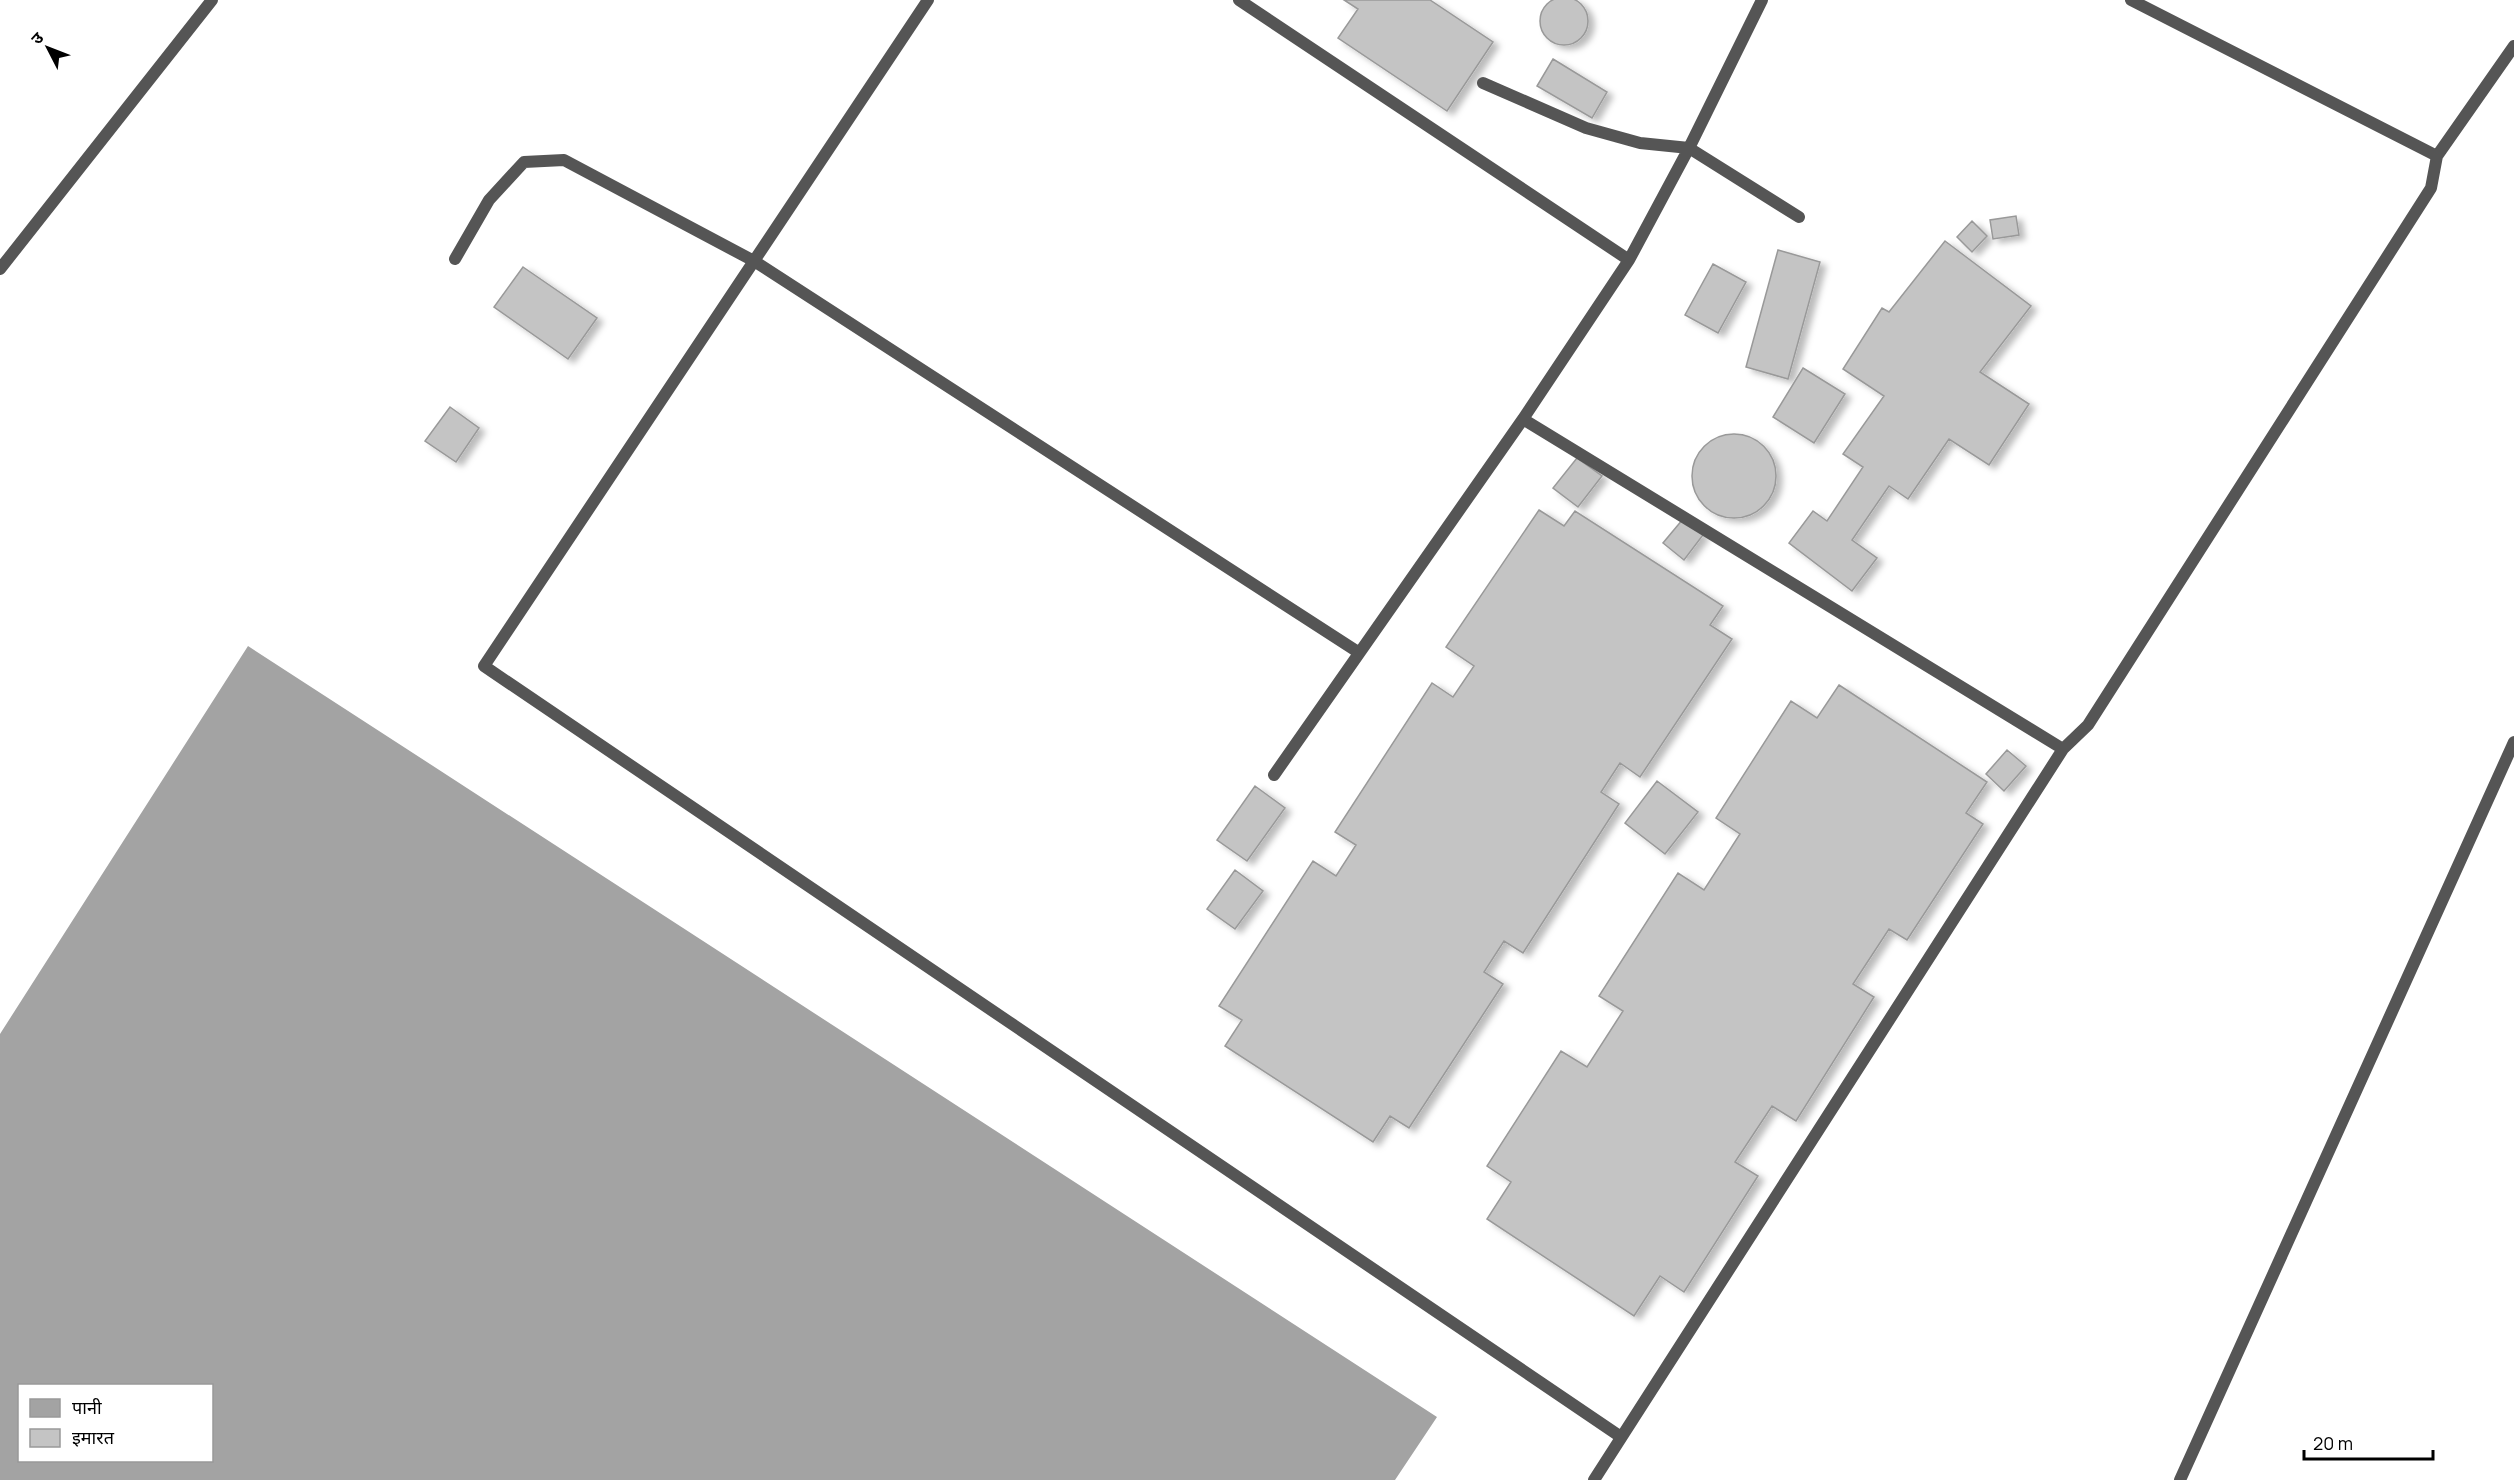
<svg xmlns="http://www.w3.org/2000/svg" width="2514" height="1480" font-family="Manrope,'Noto Sans Devanagari',sans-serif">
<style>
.water{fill:#a3a3a3;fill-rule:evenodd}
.building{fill:#c4c4c4;stroke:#999;stroke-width:1.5;filter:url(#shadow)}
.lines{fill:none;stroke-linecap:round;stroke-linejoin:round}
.lane{stroke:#555;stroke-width:12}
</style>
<defs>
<filter id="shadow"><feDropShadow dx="6" dy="4" stdDeviation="3" flood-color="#0004"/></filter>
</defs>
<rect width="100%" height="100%" fill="#fff"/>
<path class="water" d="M 248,646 L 1437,1417 L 1395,1480 L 0,1480 L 0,1034 ZM 20,1386 L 212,1386 L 212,1460 L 20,1460 Z"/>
<path class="building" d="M1540 21a24 24 0 1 1 48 0a24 24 0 1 1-48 0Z
M 1344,0 L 1430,0 L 1493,42 L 1447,111 L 1338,38 L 1358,9 Z
M 1553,59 L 1607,92 L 1592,118 L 1537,86 Z
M 2016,216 L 2019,235 L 1993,239 L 1990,220 Z
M 1972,221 L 1987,236 L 1972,252 L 1957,237 Z
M 1945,241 L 2031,306 L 1980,372 L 2029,404 L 1989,465 L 1949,439 L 1908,499 L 1889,486 L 1852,540 L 1877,558 L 1852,591 L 1789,543 L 1813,511 L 1827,521 L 1863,467 L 1843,454 L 1884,396 L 1843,369 L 1882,308 L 1889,312 Z
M 1778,250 L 1820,262 L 1788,379 L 1746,367 Z
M 1713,264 L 1746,282 L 1718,333 L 1685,315 Z
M 523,267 L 597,318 L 568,359 L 494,307 Z
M 1803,368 L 1845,394 L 1814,443 L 1773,417 Z
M 450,407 L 479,428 L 456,462 L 425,441 Z
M1692 476a42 42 0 1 1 84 0a42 42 0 1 1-84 0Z
M 1577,458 L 1602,476 L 1578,507 L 1553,488 Z
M 1539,510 L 1564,526 L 1575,511 L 1723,606 L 1710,625 L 1732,639 L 1640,777 L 1620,763 L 1601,792 L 1619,804 L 1523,953 L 1504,941 L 1484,972 L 1503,984 L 1409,1128 L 1390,1116 L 1373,1142 L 1225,1046 L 1242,1020 L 1219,1006 L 1313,861 L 1336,876 L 1356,845 L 1335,832 L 1432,683 L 1453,697 L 1474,666 L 1446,647 Z
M 1683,519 L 1703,535 L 1684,560 L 1663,543 Z
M 1839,685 L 1987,782 L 1966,813 L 1983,824 L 1907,940 L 1889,929 L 1853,984 L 1874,997 L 1796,1121 L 1772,1106 L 1735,1162 L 1758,1176 L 1684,1292 L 1660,1276 L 1634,1316 L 1487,1219 L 1511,1182 L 1487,1166 L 1561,1051 L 1587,1067 L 1623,1011 L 1599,996 L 1678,873 L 1704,890 L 1740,834 L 1716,818 L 1791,701 L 1817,718 Z
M 2007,750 L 2026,766 L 2004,791 L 1986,774 Z
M 1657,781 L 1698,812 L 1665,854 L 1625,823 Z
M 1255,786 L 1285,808 L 1247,861 L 1217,840 Z
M 1235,870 L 1263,891 L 1235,929 L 1207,909 Z"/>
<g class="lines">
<path class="lane" d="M 928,0 L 484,666 L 1621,1437
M 1239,0 L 1629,260
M 2131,0 L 2437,156
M 1483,83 L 1586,128 L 1640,143 L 1689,148 L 1799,217
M 455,259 L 489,200 L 524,162 L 564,160 L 754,261 L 1358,652
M 0,269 L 212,0
M 1523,419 L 2063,749
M 1274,775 L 1523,419 L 1629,260 L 1689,148 L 1762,0
M 1594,1480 L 2063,749 L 2088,725 L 2431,188 L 2437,156 L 2514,46
M 2180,1480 L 2514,742"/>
</g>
<rect x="18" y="1384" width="195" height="78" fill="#ffffff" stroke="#999999" stroke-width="1.5"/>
<rect x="30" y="1399" width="30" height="18" fill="#a3a3a3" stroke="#999999" stroke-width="1.5"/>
<text x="72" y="1414" font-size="18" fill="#000000">पानी</text>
<rect x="30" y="1429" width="30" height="18" fill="#c4c4c4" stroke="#999999" stroke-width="1.5"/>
<text x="72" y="1444" font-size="18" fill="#000000">इमारत</text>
<g transform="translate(48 48) rotate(312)" stroke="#ffffff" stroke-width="4.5" paint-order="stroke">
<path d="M0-4.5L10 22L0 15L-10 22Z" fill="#000000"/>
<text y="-9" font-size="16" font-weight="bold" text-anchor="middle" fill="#000000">उ</text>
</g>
<path d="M2304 1450v9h129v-9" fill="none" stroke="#000000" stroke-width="3"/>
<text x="2313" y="1450" font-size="18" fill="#000000" stroke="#ffffff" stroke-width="4.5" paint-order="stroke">20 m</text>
</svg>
